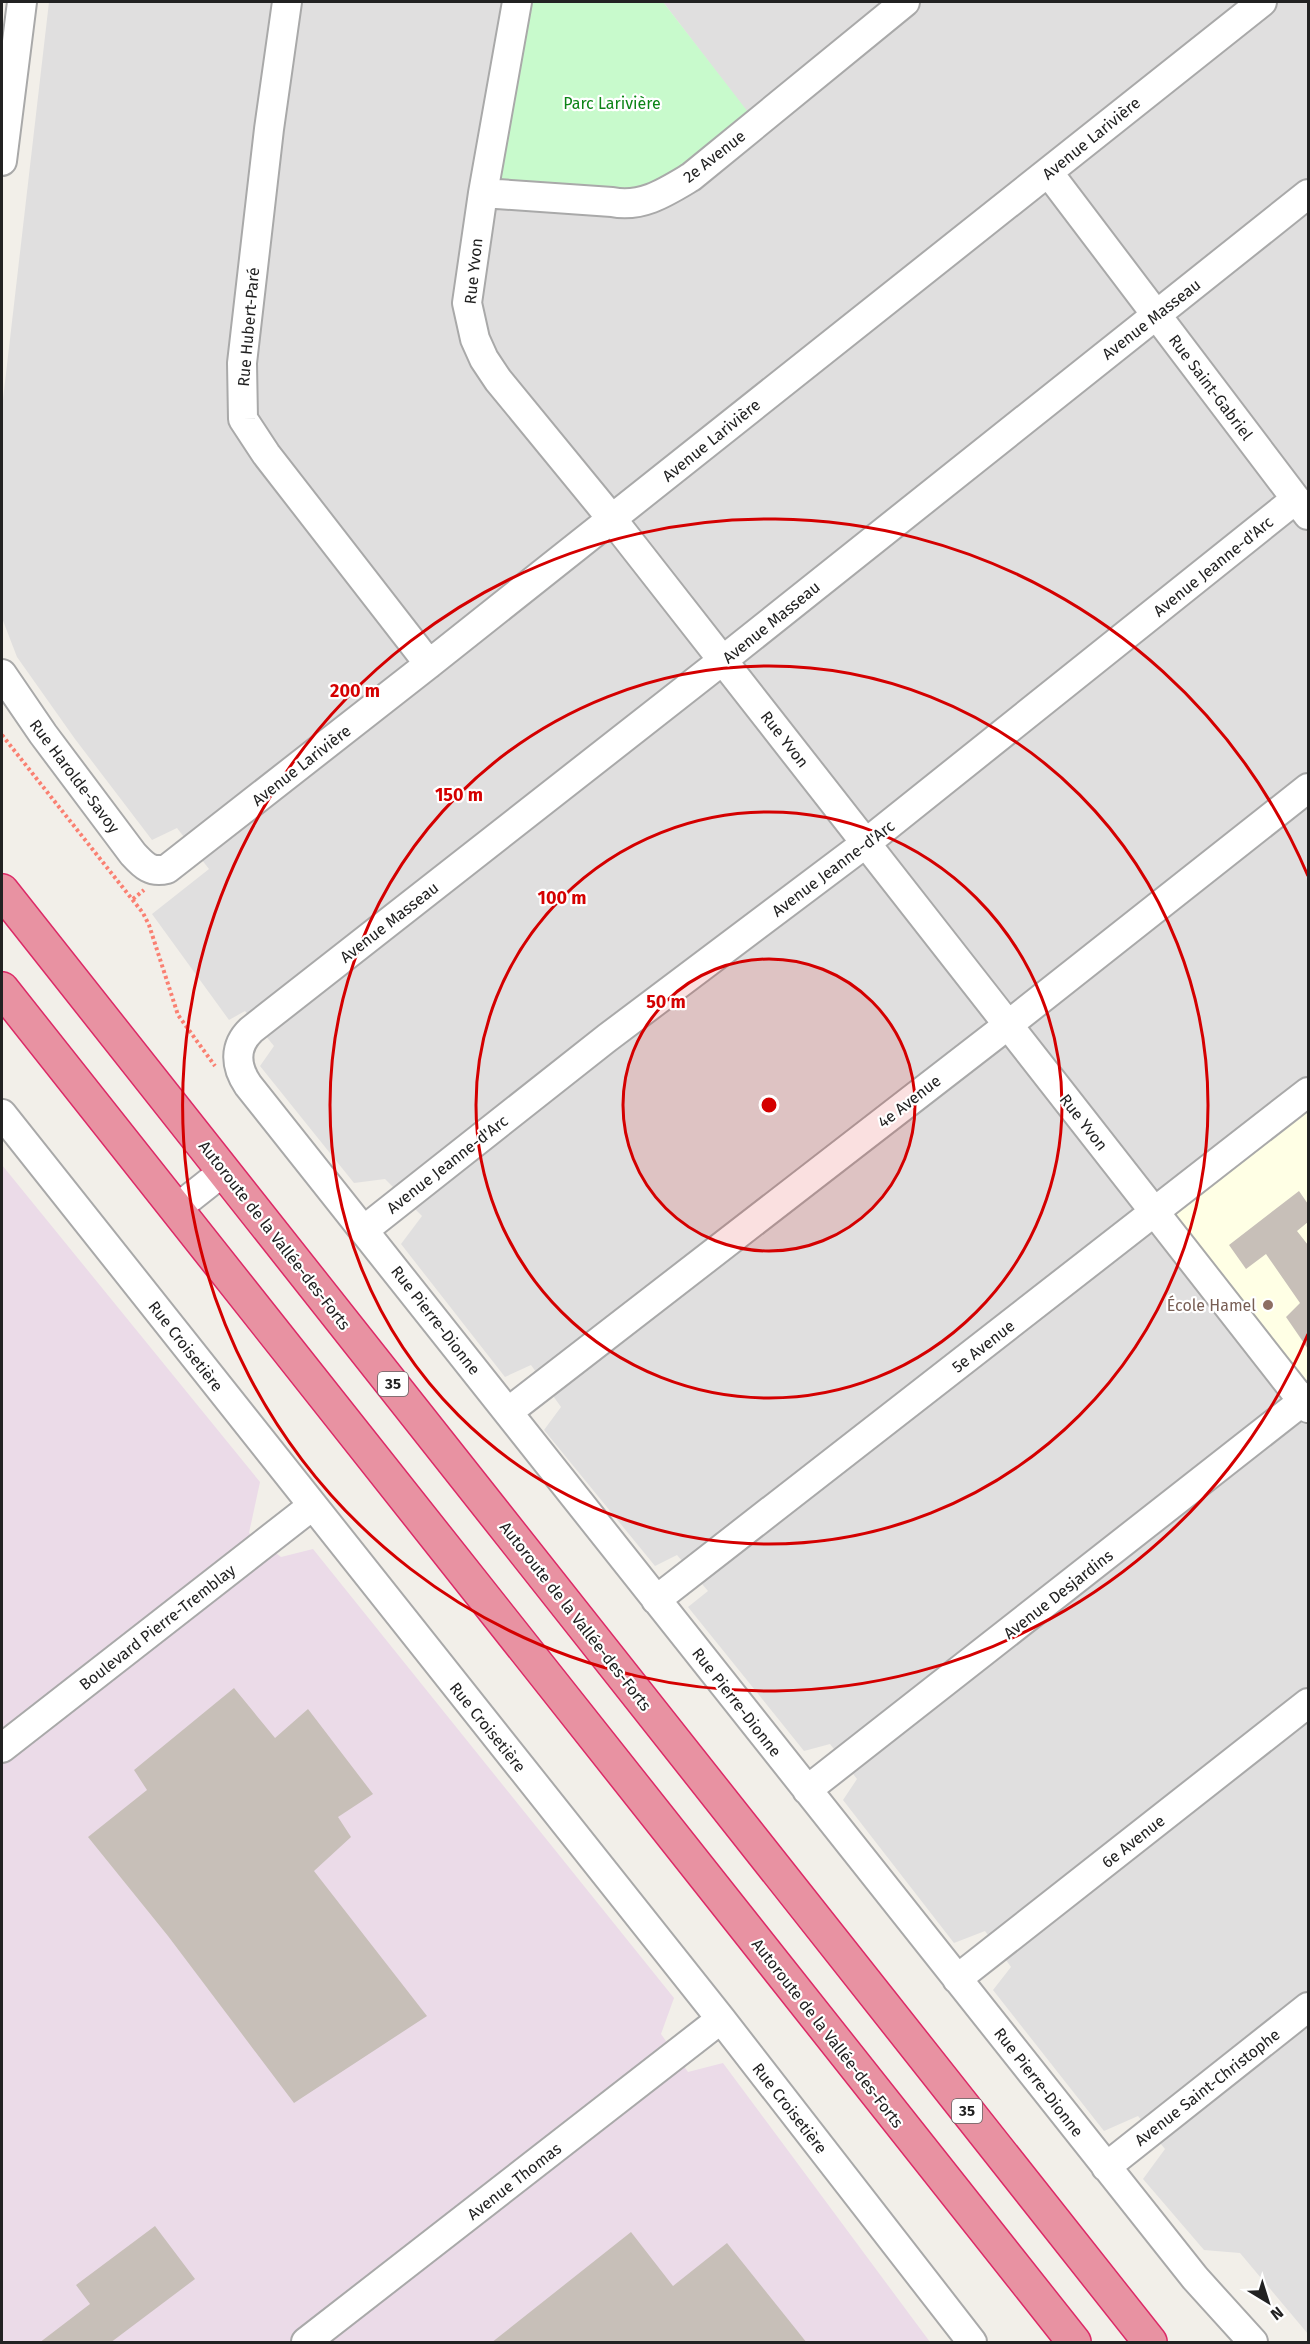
<svg xmlns="http://www.w3.org/2000/svg" width="1310" height="2344" font-family="'Fira Sans',sans-serif">
<style>
.residential{fill:#e0dfdf}
.industrial{fill:#ebdbe8}
.education{fill:#ffffe5}
.park{fill:#c8facc}
.building{fill:#c7bfb8}
.lines{fill:none;stroke-linecap:round;stroke-linejoin:round}
.minor-casing{stroke:#a9a9a9;stroke-width:32}
.highway-casing{stroke:#dc2a67;stroke-width:36}
.path{stroke:#fa8072;stroke-width:4;stroke-dasharray:3 3;stroke-linecap:butt}
.minor{stroke:#fff;stroke-width:28}
.highway{stroke:#e892a2;stroke-width:33}
.ring{fill:none;stroke:#d40000;stroke-width:3}
.education-dot{fill:#8d6e63;stroke:#fff;stroke-width:2}
.labels{text-anchor:middle;stroke-width:4.5;stroke-linejoin:round;paint-order:stroke}
.shield{fill:#fff;stroke:#646464;stroke-width:1.5}
.shield-label{font-size:15px;font-weight:bold;fill:#222}
.park-label{font-size:16px;fill:#0c8416;stroke:#fff}
.street-label{font-size:16px;fill:#222;stroke:#fff}
.education-label{font-size:16px;fill:#785e54;stroke:#fff;text-anchor:end}
.centre{fill:#d40000;stroke:#fff;stroke-width:3}
.ring-label{font-size:18px;text-anchor:middle;font-weight:bold;fill:#d40000;stroke:#fff;stroke-width:4.5;stroke-linejoin:round;paint-order:stroke}
</style>
<rect width="100%" height="100%" fill="#f2efe9"/>
<path class="residential" d="M 49,2 L 512,2 L 754,121 L 663,2 L 1308,2 L 1308,2334 L 1240,2253 L 1204,2250 L 1143,2179 L 1165,2149 L 1138,2116 L 1104,2131 L 993,1990 L 1011,1967 L 985,1931 L 954,1943 L 843,1800 L 857,1779 L 830,1744 L 804,1751 L 688,1607 L 708,1591 L 677,1555 L 655,1566 L 544,1430 L 561,1407 L 531,1365 L 505,1377 L 401,1244 L 422,1216 L 385,1179 L 354,1183 L 260,1066 L 274,1046 L 245,1011 L 229,1020 L 152,914 L 209,869 L 177,828 L 152,840 L 75,739 L 17,657 L 2,618 L 2,408 Z"/>
<path class="industrial" d="M 2,1165 L 260,1482 L 249,1533 L 281,1557 L 313,1549 L 674,1998 L 661,2034 L 688,2072 L 723,2063 L 930,2342 L 2,2342 Z"/>
<path class="education" d="M 1308,1092 L 1308,1397 L 1156,1212 Z"/>
<path class="park" d="M 512,2 L 663,2 L 755,121 L 645,200 L 483,193 Z"/>
<path class="building" d="M 1299,1191 L 1308,1204 L 1308,1222 L 1297,1231 L 1308,1245 L 1308,1349 L 1286,1317 L 1300,1303 L 1266,1254 L 1246,1269 L 1229,1245 Z
M 234,1688 L 275,1738 L 308,1709 L 373,1794 L 338,1817 L 351,1837 L 314,1871 L 427,2016 L 294,2103 L 168,1936 L 88,1837 L 147,1790 L 134,1770 Z
M 155,2226 L 195,2279 L 110,2343 L 39,2343 L 90,2304 L 76,2285 Z
M 631,2232 L 673,2286 L 727,2243 L 807,2343 L 491,2343 Z"/>
<g class="lines">
<defs>
<path id="minor" d="M 287,2 L 269,129 L 242,363 L 243,419 L 266,454 L 429,664
M 517,2 L 483,193 L 467,303 L 475,339 L 484,359 L 498,380 L 612,519 L 1308,1408
M 2,161 L 22,2
M 1048,172 L 1308,515
M 483,193 L 612,202 C 642,208 666,192 691,177 L 905,2
M 2,674 L 43,734 L 133,854 C 144,866 151,873 167,869 L 429,664 L 1262,2
M 2,1114 L 721,2019 L 972,2342
M 176,1209 L 224,1171
M 364,1230 L 607,1038 L 866,843 L 1296,499
M 508,1412 L 1008,1025 L 1308,788
M 656,1600 L 1308,1092
M 2,1748 L 312,1506
M 807,1790 L 1308,1397
M 957,1979 L 1308,1703
M 1106,2167 L 1308,2007
M 306,2342 L 721,2019
M 1253,2342 L 1195,2278 L 248,1085 C 235,1066 234,1046 251,1030 L 723,660 L 1308,194"/>
<path id="highway" d="M 2,891 L 1150,2342
M 2,989 L 1074,2342"/>
</defs>
<use href="#minor" class="minor-casing"/>
<use href="#highway" class="highway-casing"/>
<path class="path" d="M 2,735 L 143,913 L 149,925 L 178,1015 L 215,1066
M 133,899 L 144,890"/>
<use href="#minor" class="minor"/>
<use href="#highway" class="highway"/>
</g>
<circle cx="769" cy="1105" r="146" fill="#d40000" fill-opacity=".12"/>
<g class="ring">
<circle cx="769" cy="1105" r="146"/>
<circle cx="769" cy="1105" r="293"/>
<circle cx="769" cy="1105" r="439"/>
<path d="M1308 1334A586 586 0 1 1 1308 876"/>
</g>
<circle class="education-dot" cx="1268" cy="1305" r="6"/>
<g class="labels">
<g class="shield">
<rect x="378" y="1372" width="30" height="24" rx="4.5"/>
<rect x="952" y="2099" width="30" height="24" rx="4.5"/>
</g>
<g class="shield-label">
<text x="393" y="1389">35</text>
<text x="967" y="2116">35</text>
</g>
<g class="park-label">
<text x="612" y="109">Parc Larivière</text>
</g>
<g class="street-label">
<text transform="translate(1091 138) rotate(-39)" y="6">Avenue Larivière</text>
<text transform="translate(714 156) rotate(-38)" y="6">2e Avenue</text>
<text transform="translate(473 271) rotate(-84)" y="6">Rue Yvon</text>
<text transform="translate(1151 319) rotate(-38)" y="6">Avenue Masseau</text>
<text transform="translate(248 327) rotate(-85)" y="6">Rue Hubert-Paré</text>
<text transform="translate(1211 387) rotate(53)" y="6">Rue Saint-Gabriel</text>
<text transform="translate(711 440) rotate(-39)" y="6">Avenue Larivière</text>
<text transform="translate(1213 566) rotate(-39)" y="6">Avenue Jeanne-d'Arc</text>
<text transform="translate(771 622) rotate(-39)" y="6">Avenue Masseau</text>
<text transform="translate(785 739) rotate(52)" y="6">Rue Yvon</text>
<text transform="translate(301 765) rotate(-38)" y="6">Avenue Larivière</text>
<text transform="translate(75 776) rotate(53)" y="6">Rue Harolde-Savoy</text>
<text transform="translate(833 868) rotate(-37)" y="6">Avenue Jeanne-d'Arc</text>
<text transform="translate(389 922) rotate(-38)" y="6">Avenue Masseau</text>
<text transform="translate(909 1101) rotate(-38)" y="6">4e Avenue</text>
<text transform="translate(1084 1122) rotate(52)" y="6">Rue Yvon</text>
<text transform="translate(447 1164) rotate(-38)" y="6">Avenue Jeanne-d'Arc</text>
<text transform="translate(275 1235) rotate(52)" y="6">Autoroute de la Vallée-des-Forts</text>
<text transform="translate(436 1320) rotate(52)" y="6">Rue Pierre-Dionne</text>
<text transform="translate(186 1346) rotate(52)" y="6">Rue Croisetière</text>
<text transform="translate(983 1346) rotate(-38)" y="6">5e Avenue</text>
<text transform="translate(1058 1594) rotate(-38)" y="6">Avenue Desjardins</text>
<text transform="translate(576 1616) rotate(52)" y="6">Autoroute de la Vallée-des-Forts</text>
<text transform="translate(157 1627) rotate(-38)" y="6">Boulevard Pierre-Tremblay</text>
<text transform="translate(737 1702) rotate(52)" y="6">Rue Pierre-Dionne</text>
<text transform="translate(488 1727) rotate(51)" y="6">Rue Croisetière</text>
<text transform="translate(1133 1841) rotate(-38)" y="6">6e Avenue</text>
<text transform="translate(828 2033) rotate(52)" y="6">Autoroute de la Vallée-des-Forts</text>
<text transform="translate(1039 2082) rotate(52)" y="6">Rue Pierre-Dionne</text>
<text transform="translate(1207 2087) rotate(-38)" y="6">Avenue Saint-Christophe</text>
<text transform="translate(790 2108) rotate(52)" y="6">Rue Croisetière</text>
<text transform="translate(514 2181) rotate(-38)" y="6">Avenue Thomas</text>
</g>
<g class="education-label">
<text x="1256" y="1311">École Hamel</text>
</g>
</g>
<circle cx="769" cy="1105" r="9" class="centre"/>
<g class="ring-label">
<text x="355" y="697">200 m</text>
<text x="459" y="801">150 m</text>
<text x="562" y="904">100 m</text>
<text x="666" y="1008">50 m</text>
</g>
<rect width="1310" height="2344" fill="none" stroke="#222222" stroke-width="6"/>
<g transform="translate(1268 2302) rotate(142)" stroke="#ffffff" stroke-width="4.5" paint-order="stroke">
<path d="M0-4.5L10 22L0 15L-10 22Z" fill="#222222"/>
<text y="-9" font-size="16" font-weight="bold" text-anchor="middle" fill="#222222">N</text>
</g>
</svg>
